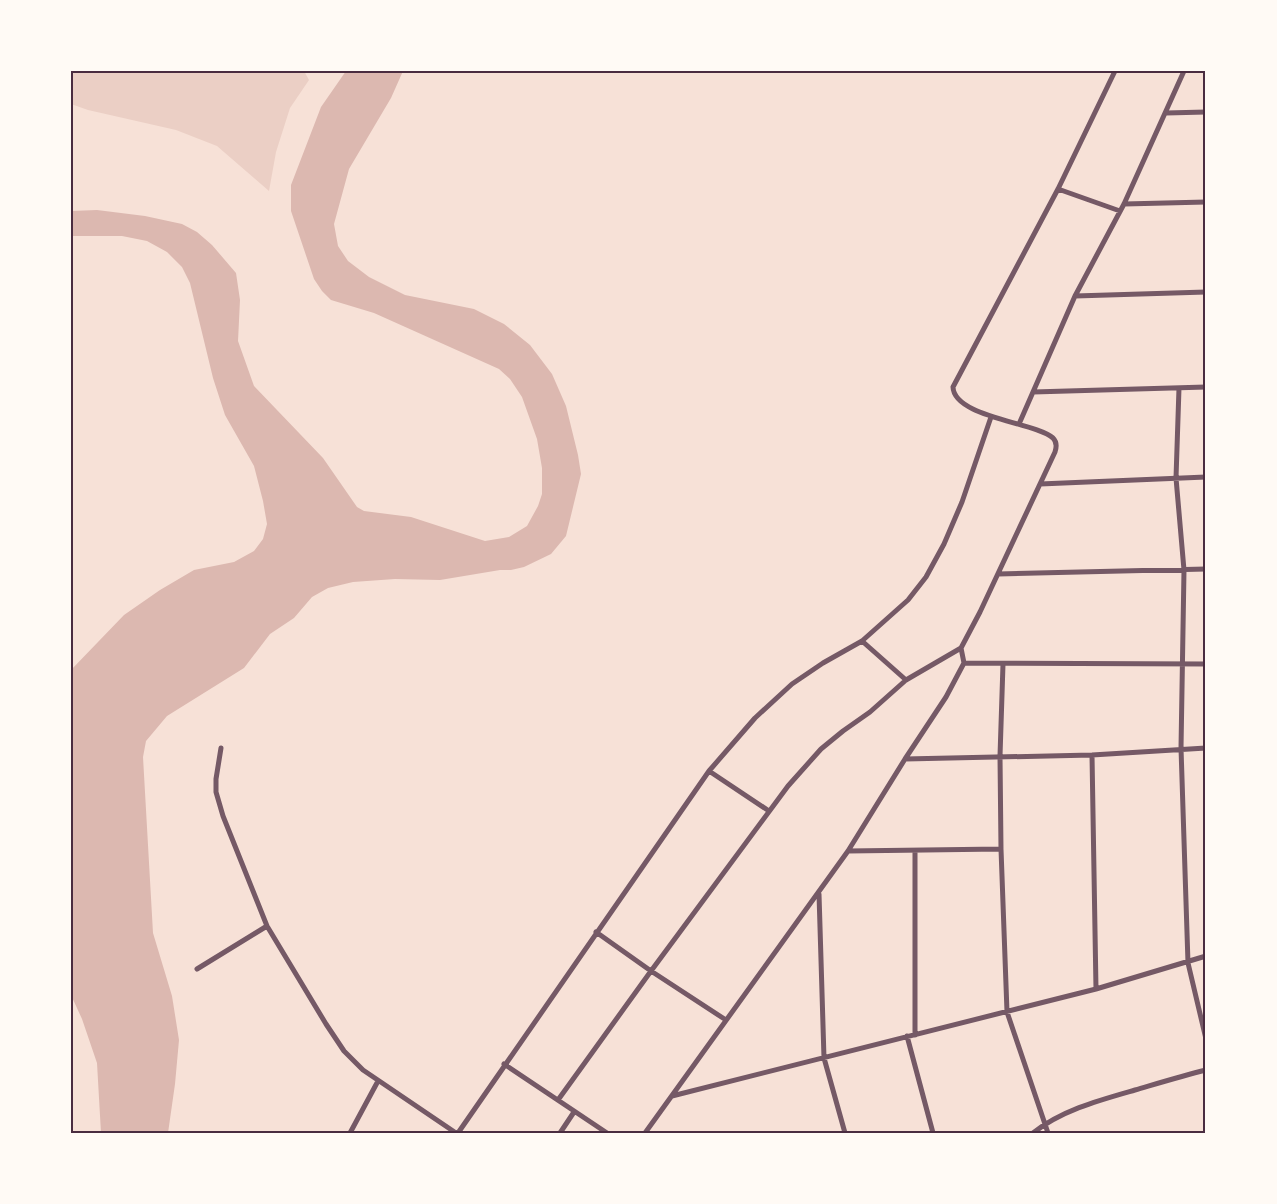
<svg xmlns="http://www.w3.org/2000/svg" width="1277" height="1204" font-family="'Sofia Sans Condensed',sans-serif">
<style>
.green{fill:#ebcfc5}
.water{fill:#dcb8b0}
.lines{fill:none;stroke-linecap:round;stroke-linejoin:round}
.minor{stroke:#755966;stroke-width:5}
.neatline{fill:none;stroke:#4a2c40;stroke-width:2}
</style>
<rect width="100%" height="100%" fill="#f7e1d7"/>
<path class="green" d="M 71,71 L 304,71 L 309,80 L 290,108 L 276,152 L 269,191 L 217,146 L 176,130 L 88,110 L 71,104 Z"/>
<path class="water" d="M 346,71 L 403,71 L 391,98 L 349,169 L 334,224 L 338,246 L 348,261 L 369,277 L 405,295 L 474,309 L 504,324 L 530,345 L 552,374 L 566,406 L 578,455 L 581,474 L 566,536 L 551,554 L 524,567 L 511,570 L 500,570 L 440,580 L 395,579 L 353,582 L 328,588 L 312,597 L 294,618 L 270,634 L 244,668 L 167,716 L 146,741 L 143,757 L 153,933 L 172,996 L 179,1040 L 175,1084 L 168,1133 L 101,1133 L 97,1063 L 82,1019 L 71,995 L 71,670 L 124,615 L 160,590 L 194,570 L 234,562 L 254,551 L 263,539 L 267,524 L 263,501 L 254,466 L 225,415 L 213,378 L 190,283 L 182,267 L 167,252 L 147,241 L 122,236 L 71,236 L 71,211 L 97,210 L 145,216 L 182,224 L 197,232 L 212,245 L 236,273 L 240,300 L 238,341 L 254,386 L 323,458 L 357,507 L 364,511 L 411,517 L 485,541 L 509,537 L 527,526 L 538,506 L 542,494 L 542,468 L 537,439 L 522,397 L 510,379 L 499,369 L 374,313 L 331,300 L 322,291 L 314,279 L 291,211 L 291,185 L 321,107 Z"/>
<g class="lines">
<path class="minor" d="M 1166,113 L 1206,112
M 1058,189 L 1120,211
M 1124,204 L 1206,202
M 1075,296 L 1206,292
M 1179,388 L 1176,478 L 1184,570 L 1181,748 L 1188,963 L 1206,1039
M 1033,392 L 1206,387
M 1019,424 L 1075,296 L 1124,204 L 1184,71
M 1040,484 L 1206,477
M 998,574 L 1206,569
M 862,641 L 906,680
M 961,648 L 980,612 L 1055,452 C 1057,446 1057,442 1053,438 C 1034,422 954,417 953,387 L 1058,189 L 1115,71
M 961,648 L 964,663
M 964,663 L 1206,664
M 1003,664 L 1000,756 L 1001,849 L 1007,1012 L 1048,1133
M 221,748 L 216,779 L 216,792 L 223,816 L 267,926 L 326,1024 L 344,1051 L 363,1070 L 456,1133
M 1092,755 L 1096,989
M 905,759 L 1092,755 L 1206,748
M 709,771 L 769,811
M 848,851 L 1001,849
M 819,894 L 824,1058 L 845,1133
M 596,932 L 651,971 L 726,1020
M 197,969 L 267,926
M 915,1035 L 915,851
M 907,1036 L 933,1133
M 504,1064 L 607,1133
M 672,1096 L 1096,989 L 1206,956
M 558,1100 L 651,971 L 788,786 L 821,749 L 843,731 L 870,712 L 906,680 L 961,648
M 350,1133 L 378,1081
M 458,1133 L 709,771 L 755,718 L 792,684 L 823,663 L 862,641 L 908,600 L 926,577 L 944,544 L 962,502 L 991,417
M 560,1133 L 574,1112
M 645,1133 L 848,851 L 905,759 L 946,697 L 964,663
M 1033,1133 C 1062,1110 1100,1100 1135,1090 C 1159,1083 1182,1076 1206,1070"/>
</g>
<rect width="1277" height="1204" fill="none" stroke="#fffaf5" stroke-width="145"/>
<rect x="72" y="72" width="1132" height="1060" class="neatline"/>
</svg>
